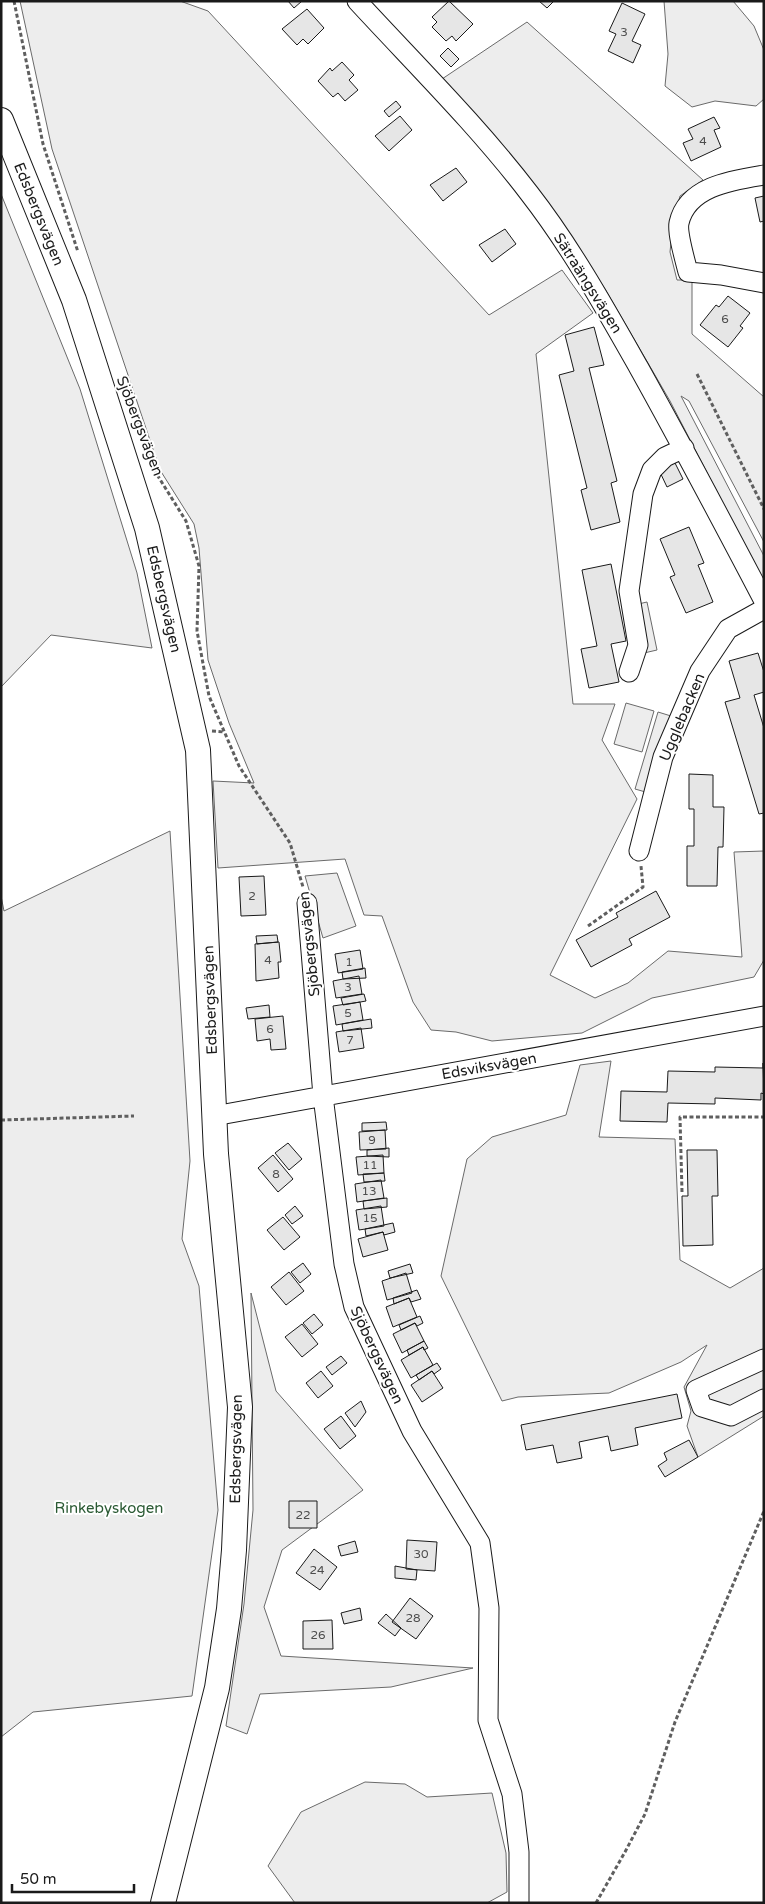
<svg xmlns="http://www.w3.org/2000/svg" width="765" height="1904" font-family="'Varela Round',sans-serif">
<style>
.built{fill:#ededed;stroke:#6a6a6a}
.building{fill:#e6e6e6;stroke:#1a1a1a}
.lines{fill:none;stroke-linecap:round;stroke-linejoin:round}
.minor-casing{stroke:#1a1a1a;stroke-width:21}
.major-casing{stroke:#1a1a1a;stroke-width:26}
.path{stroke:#5f5f5f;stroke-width:3;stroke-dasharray:4 2.5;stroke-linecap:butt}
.minor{stroke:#fff;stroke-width:19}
.major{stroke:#fff;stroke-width:24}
.labels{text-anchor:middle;stroke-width:4;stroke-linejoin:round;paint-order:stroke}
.number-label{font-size:12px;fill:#4d4d4d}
.street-label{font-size:15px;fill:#1a1a1a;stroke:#fff}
.park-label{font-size:15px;fill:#2b5a34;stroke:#fff}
</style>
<rect width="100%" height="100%" fill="#fff"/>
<path class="built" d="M 20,1 L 180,1 L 208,11 L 489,315 L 562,270 L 593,313 L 536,354 L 573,704 L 615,704 L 602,740 L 637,799 L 550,975 L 595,998 L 628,983 L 668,951 L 742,957 L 734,852 L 764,851 L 764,960 L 754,977 L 652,998 L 582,1033 L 492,1041 L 456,1032 L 431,1030 L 413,1002 L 382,916 L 364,915 L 345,859 L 218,868 L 213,781 L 254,783 L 229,723 L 208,660 L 199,548 L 194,524 L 160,470 L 52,149 Z
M 664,1 L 733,1 L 754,26 L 764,50 L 764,99 L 756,106 L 715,101 L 692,107 L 665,86 L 668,54 Z
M 527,22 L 703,180 L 680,196 L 673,223 L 670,252 L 677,280 L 692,280 L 692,334 L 764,397 L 764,542 L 689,401 L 681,396 L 764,556 L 764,583 L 670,401 L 605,289 L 552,210 L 442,79 Z
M 1,194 L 80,389 L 137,573 L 152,648 L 51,635 L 1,687 Z
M 647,602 L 657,650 L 644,653 L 634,605 Z
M 626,703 L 654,711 L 642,752 L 614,744 Z
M 658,712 L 671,716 L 649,793 L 635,789 Z
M 170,831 L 190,1161 L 182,1239 L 199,1286 L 218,1510 L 192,1696 L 33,1712 L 1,1737 L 1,896 L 4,911 Z
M 337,873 L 356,926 L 323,938 L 305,876 Z
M 611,1061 L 599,1137 L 675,1139 L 680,1260 L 730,1288 L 764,1268 L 764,1416 L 698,1457 L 687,1426 L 691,1411 L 684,1387 L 707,1345 L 681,1362 L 609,1393 L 518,1397 L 502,1401 L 441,1276 L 467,1159 L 492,1137 L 566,1115 L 580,1065 Z
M 251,1293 L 276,1391 L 363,1490 L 282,1550 L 264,1607 L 281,1656 L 473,1668 L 391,1687 L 260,1694 L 247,1734 L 226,1726 L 244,1604 L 253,1510 Z
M 365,1782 L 405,1784 L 427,1797 L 492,1793 L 506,1853 L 507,1892 L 487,1903 L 295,1903 L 268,1866 L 301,1812 Z"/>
<path class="building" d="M 288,1 L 302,1 L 294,8 Z
M 449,1 L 473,24 L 456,41 L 452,36 L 446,41 L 432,27 L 437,22 L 432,17 Z
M 539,1 L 554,1 L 547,8 Z
M 622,3 L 645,14 L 632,41 L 641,45 L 633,63 L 608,51 L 616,34 L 609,31 Z
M 307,9 L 324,28 L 308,44 L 303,39 L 297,45 L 282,29 Z
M 448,48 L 459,59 L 451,67 L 440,56 Z
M 342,62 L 354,75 L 349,80 L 358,90 L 345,101 L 338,93 L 333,97 L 318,81 L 330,68 L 332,71 Z
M 396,101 L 401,107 L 389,117 L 384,111 Z
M 400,116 L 412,130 L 389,151 L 375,136 Z
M 714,117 L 720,128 L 714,130 L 721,147 L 691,161 L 683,143 L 693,139 L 688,129 Z
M 456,168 L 467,182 L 443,201 L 430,185 Z
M 764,196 L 764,221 L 760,222 L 755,198 Z
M 505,229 L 516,244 L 492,262 L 479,245 Z
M 728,296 L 750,313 L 740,326 L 743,328 L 728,347 L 700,325 L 716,305 L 719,307 Z
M 594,327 L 604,365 L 589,368 L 617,481 L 611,483 L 620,522 L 591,530 L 581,490 L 587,488 L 559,375 L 574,371 L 565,335 Z
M 674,461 L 683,479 L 667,487 L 658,468 Z
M 689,527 L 704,563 L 698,565 L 713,602 L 686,613 L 670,577 L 675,575 L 660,539 Z
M 611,564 L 626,641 L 611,644 L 619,682 L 589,688 L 581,649 L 597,646 L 582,570 Z
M 758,653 L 764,672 L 764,692 L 754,695 L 764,728 L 764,813 L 759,814 L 725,702 L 740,698 L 729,661 Z
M 689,774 L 713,775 L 713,807 L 724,807 L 723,847 L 718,847 L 717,886 L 687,886 L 687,846 L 694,846 L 694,809 L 689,809 Z
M 264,876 L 266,915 L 241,916 L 239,877 Z
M 656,891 L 670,917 L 629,939 L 632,945 L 591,967 L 576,940 L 618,917 L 616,913 Z
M 277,935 L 278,942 L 257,944 L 256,936 Z
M 279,942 L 281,962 L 278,962 L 279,978 L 256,981 L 255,944 Z
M 360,950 L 363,969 L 338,973 L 335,954 Z
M 365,968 L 366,978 L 343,979 L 342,972 Z
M 359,976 L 362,994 L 336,998 L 333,981 Z
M 364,994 L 366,1001 L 343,1005 L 341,998 Z
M 360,1002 L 363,1020 L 336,1025 L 333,1006 Z
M 269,1005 L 270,1017 L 248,1019 L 246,1008 Z
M 283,1016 L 286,1049 L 271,1050 L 270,1039 L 257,1041 L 255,1019 Z
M 371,1019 L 372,1028 L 343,1031 L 342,1024 Z
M 361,1028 L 364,1048 L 339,1052 L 336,1032 Z
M 763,1063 L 764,1094 L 761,1093 L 761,1100 L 715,1098 L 715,1104 L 668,1103 L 667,1122 L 620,1121 L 621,1091 L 667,1092 L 668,1071 L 715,1072 L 715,1067 L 763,1068 Z
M 386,1122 L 387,1130 L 362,1131 L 362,1123 Z
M 385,1130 L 386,1149 L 360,1150 L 359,1132 Z
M 288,1143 L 302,1159 L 289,1170 L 275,1153 Z
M 389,1148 L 389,1157 L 367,1156 L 367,1150 Z
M 687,1150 L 717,1150 L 718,1196 L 712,1196 L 713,1245 L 683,1246 L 682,1196 L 688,1196 Z
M 273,1155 L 293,1179 L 278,1192 L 258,1168 Z
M 383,1155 L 384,1173 L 358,1175 L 356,1157 Z
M 384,1173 L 385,1181 L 364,1182 L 363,1174 Z
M 381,1180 L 384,1198 L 357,1202 L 355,1184 Z
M 387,1198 L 387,1207 L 364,1209 L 363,1201 Z
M 295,1206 L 303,1216 L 292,1224 L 285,1215 Z
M 381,1206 L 384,1226 L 359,1230 L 356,1210 Z
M 283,1217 L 300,1237 L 284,1250 L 267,1230 Z
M 393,1223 L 395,1232 L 384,1235 L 383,1232 L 366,1236 L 365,1229 Z
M 383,1232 L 388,1250 L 363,1257 L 358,1239 Z
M 303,1263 L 311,1274 L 300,1283 L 291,1272 Z
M 410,1264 L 413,1273 L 390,1278 L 388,1271 Z
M 289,1272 L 304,1291 L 286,1305 L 271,1287 Z
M 406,1273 L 412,1293 L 387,1300 L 382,1281 Z
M 417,1290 L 421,1299 L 411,1302 L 409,1298 L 394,1304 L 393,1298 Z
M 409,1298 L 417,1317 L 393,1327 L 386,1307 Z
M 314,1314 L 323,1325 L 312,1334 L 303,1323 Z
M 420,1316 L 423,1323 L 417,1326 L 415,1323 L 401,1330 L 399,1325 Z
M 415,1323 L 424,1341 L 402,1353 L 393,1334 Z
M 302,1324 L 318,1344 L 302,1357 L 285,1337 Z
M 424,1341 L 428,1348 L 424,1350 L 423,1347 L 409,1355 L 407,1350 Z
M 423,1347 L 433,1365 L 411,1378 L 401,1360 Z
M 341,1356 L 347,1363 L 332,1375 L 326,1367 Z
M 437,1363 L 441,1369 L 434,1374 L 432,1371 L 419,1380 L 416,1375 Z
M 321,1371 L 333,1386 L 318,1398 L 306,1383 Z
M 432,1371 L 443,1388 L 422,1402 L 411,1385 Z
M 677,1394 L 682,1418 L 635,1428 L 638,1445 L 611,1451 L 608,1436 L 579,1442 L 582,1458 L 557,1463 L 553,1445 L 526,1450 L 521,1425 Z
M 361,1401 L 366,1412 L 355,1427 L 345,1413 Z
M 341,1416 L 356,1436 L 340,1449 L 324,1429 Z
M 689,1440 L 698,1457 L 665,1477 L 658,1466 L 667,1460 L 664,1453 Z
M 289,1501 L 317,1501 L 317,1528 L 289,1528 Z
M 407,1540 L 437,1542 L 435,1571 L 406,1569 Z
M 355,1541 L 358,1552 L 341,1556 L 338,1546 Z
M 314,1549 L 337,1567 L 320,1590 L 296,1573 Z
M 395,1566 L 417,1570 L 416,1580 L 395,1578 Z
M 410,1598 L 433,1616 L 416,1639 L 392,1622 Z
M 360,1608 L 362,1620 L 344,1624 L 341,1613 Z
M 386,1614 L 401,1628 L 395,1636 L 378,1623 Z
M 332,1620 L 333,1649 L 303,1649 L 303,1621 Z"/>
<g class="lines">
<defs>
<path id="minor" d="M 357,1 C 415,64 477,125 529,193 C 571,247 605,308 639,368 C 682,445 723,523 764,601
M 764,175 C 733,180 687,186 679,223 C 677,233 685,260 688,272 L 721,275 L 764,283
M 629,672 L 638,645 L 629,591 L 643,494 L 652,470 L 665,457 L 684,448
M 639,851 L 663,757 L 700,671 L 728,629 L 764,609
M 307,903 L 323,1096 L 344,1264 L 354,1307 L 412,1431 L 480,1543 L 489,1608 L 488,1720 L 512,1794 L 519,1852 L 519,1903
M 214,1116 L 764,1016
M 764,1359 L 696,1390 L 702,1407 L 731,1416 L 764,1399"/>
<path id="major" d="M 1,120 L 74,300 L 147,528 L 198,750 L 216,1154 L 240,1407 L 234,1550 L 229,1609 L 217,1688 L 163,1903"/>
</defs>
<use href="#minor" class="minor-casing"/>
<use href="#major" class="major-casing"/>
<path class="path" d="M 14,1 L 43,144 L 78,252
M 697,374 L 764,509
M 130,402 L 156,473 L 186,521 L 199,566 L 197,631 L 209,696 L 239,766 L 290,843 L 303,887
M 212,731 L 224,732
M 588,926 L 643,887 L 641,866
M 1,1120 L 134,1116
M 682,1192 L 680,1117 L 764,1117
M 596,1903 L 625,1852 L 645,1814 L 675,1722 L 764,1511"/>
<use href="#minor" class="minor"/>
<use href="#major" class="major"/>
</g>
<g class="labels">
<g class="number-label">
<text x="624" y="36">3</text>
<text x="703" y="145">4</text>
<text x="725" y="323">6</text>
<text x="252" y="900">2</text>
<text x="268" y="964">4</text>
<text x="349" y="966">1</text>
<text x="348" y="991">3</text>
<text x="348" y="1017">5</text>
<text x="270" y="1033">6</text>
<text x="350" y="1044">7</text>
<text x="372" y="1144">9</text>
<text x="370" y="1169">11</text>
<text x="276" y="1178">8</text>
<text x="369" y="1195">13</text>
<text x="370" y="1222">15</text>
<text x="303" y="1519">22</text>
<text x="421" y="1558">30</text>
<text x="317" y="1574">24</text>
<text x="413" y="1622">28</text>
<text x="318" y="1639">26</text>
</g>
<g class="street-label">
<text transform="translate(39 214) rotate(68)" y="5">Edsbergsvägen</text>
<text transform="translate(588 283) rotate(58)" y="5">Sätraängsvägen</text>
<text transform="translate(140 426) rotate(69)" y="5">Sjöbergsvägen</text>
<text transform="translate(164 599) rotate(77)" y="5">Edsbergsvägen</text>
<text transform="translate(682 717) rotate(-67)" y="5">Ugglebacken</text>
<text transform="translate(309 944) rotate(-96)" y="5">Sjöbergsvägen</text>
<text transform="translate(210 1000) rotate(-92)" y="5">Edsbergsvägen</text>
<text transform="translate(489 1066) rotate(-10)" y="5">Edsviksvägen</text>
<text transform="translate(377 1355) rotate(65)" y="5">Sjöbergsvägen</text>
<text transform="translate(236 1449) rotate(-89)" y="5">Edsbergsvägen</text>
</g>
<g class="park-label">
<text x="109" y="1513">Rinkebyskogen</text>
</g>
</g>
<rect width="765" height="1904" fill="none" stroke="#1a1a1a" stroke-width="5"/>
<path d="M12 1884v8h122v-8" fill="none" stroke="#1a1a1a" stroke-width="2.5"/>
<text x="20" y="1884" font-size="15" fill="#1a1a1a" stroke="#ffffff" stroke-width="4" paint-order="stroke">50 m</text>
</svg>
